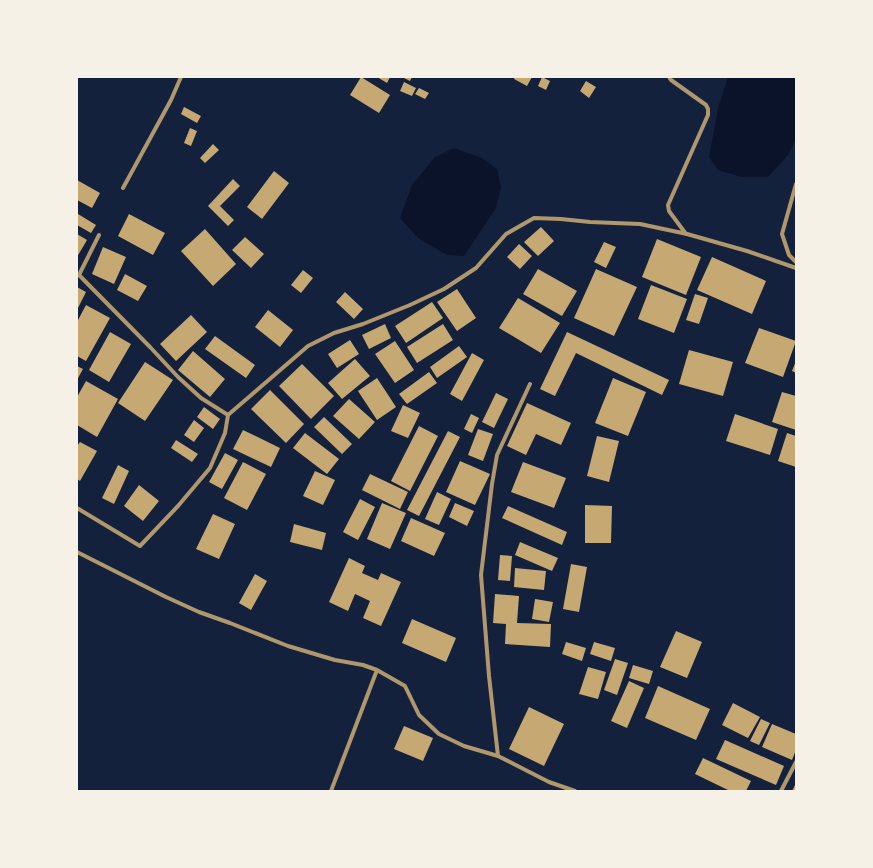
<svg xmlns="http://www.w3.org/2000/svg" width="873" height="868" font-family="'Golos Text',sans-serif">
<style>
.water{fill:#0b132b}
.building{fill:#c6a872}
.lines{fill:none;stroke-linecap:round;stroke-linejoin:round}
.minor{stroke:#b1986c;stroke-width:4}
</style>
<rect width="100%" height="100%" fill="#14213d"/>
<path class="water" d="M 728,77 L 796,77 L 796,139 L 788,155 L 768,177 L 741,177 L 718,170 L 709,157 L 718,108 Z
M 454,148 L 482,158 L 497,169 L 501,187 L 496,208 L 464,256 L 447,255 L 418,238 L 400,218 L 412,185 L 435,157 Z"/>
<path class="building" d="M 361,77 L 390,95 L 379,113 L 350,95 Z
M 377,77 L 390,77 L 387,83 Z
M 402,77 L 412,77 L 410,81 Z
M 515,77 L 532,77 L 527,86 L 514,79 Z
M 542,77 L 550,81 L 546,90 L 538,86 Z
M 586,81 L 596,87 L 589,98 L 580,91 Z
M 404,82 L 416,88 L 412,96 L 400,91 Z
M 419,88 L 429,93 L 425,99 L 415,94 Z
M 184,107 L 201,116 L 197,123 L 181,114 Z
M 190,128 L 197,131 L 191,146 L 184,143 Z
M 213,144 L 219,150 L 205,163 L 200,158 Z
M 274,171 L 289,183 L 262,219 L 247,207 Z
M 233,179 L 240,186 L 220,206 L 234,220 L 228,226 L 208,206 Z
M 77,180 L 100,193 L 92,208 L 77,200 Z
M 78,214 L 96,225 L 91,233 L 77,225 L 77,216 Z
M 129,214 L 165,233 L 153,255 L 118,236 Z
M 541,227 L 554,241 L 538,256 L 524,242 Z
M 205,229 L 236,264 L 213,286 L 181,251 Z
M 77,234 L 87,240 L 77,257 Z
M 245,237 L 264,254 L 251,268 L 232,250 Z
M 657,239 L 701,257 L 686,295 L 642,277 Z
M 604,242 L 616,247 L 606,268 L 594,262 Z
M 519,244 L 532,256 L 520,269 L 507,257 Z
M 103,247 L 126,257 L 114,284 L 92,274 Z
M 712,257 L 766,281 L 752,314 L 697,290 Z
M 538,269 L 577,291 L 562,316 L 523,294 Z
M 596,269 L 637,287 L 614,336 L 574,318 Z
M 303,270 L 313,278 L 301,293 L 291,285 Z
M 125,274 L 147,286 L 138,301 L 117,290 Z
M 651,285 L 687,299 L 674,333 L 638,319 Z
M 77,287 L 86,292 L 77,310 Z
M 457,289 L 476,318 L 457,331 L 437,302 Z
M 345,292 L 363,309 L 354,319 L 336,302 Z
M 695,294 L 708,298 L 699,324 L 686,320 Z
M 518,298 L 560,323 L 541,353 L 499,328 Z
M 432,302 L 443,318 L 406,343 L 395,326 Z
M 86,305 L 110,318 L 86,361 L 77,356 L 77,322 Z
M 268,310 L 293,330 L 280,347 L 255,327 Z
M 191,315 L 207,332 L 176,361 L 160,344 Z
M 385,324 L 391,338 L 369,349 L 362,335 Z
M 443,324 L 453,340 L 417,363 L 407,347 Z
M 759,328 L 796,341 L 783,377 L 745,363 Z
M 110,332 L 131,344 L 109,382 L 89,370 Z
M 567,332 L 669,380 L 662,395 L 576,353 L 555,396 L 540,389 Z
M 215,336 L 255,365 L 246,378 L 205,349 Z
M 350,340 L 359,354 L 337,368 L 328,354 Z
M 395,341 L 414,370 L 395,383 L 375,354 Z
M 459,346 L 467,357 L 437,378 L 430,367 Z
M 689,350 L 733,362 L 723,396 L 679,384 Z
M 193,351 L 225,379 L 210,397 L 178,370 Z
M 472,353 L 484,360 L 462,401 L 450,394 Z
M 355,359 L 370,376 L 342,399 L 328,383 Z
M 796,361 L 796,373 L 792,371 Z
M 145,362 L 173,380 L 145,421 L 118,403 Z
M 302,364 L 334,396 L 311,419 L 279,386 Z
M 77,366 L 83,369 L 77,380 Z
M 429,372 L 437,383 L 407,404 L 399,394 Z
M 377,378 L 396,407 L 377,420 L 358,391 Z
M 613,378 L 646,392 L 628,436 L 595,423 Z
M 86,381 L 118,399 L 97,437 L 77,425 L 77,397 Z
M 270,390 L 304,424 L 286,443 L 251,409 Z
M 782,392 L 796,396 L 796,430 L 772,422 Z
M 496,393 L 508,399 L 494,428 L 482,422 Z
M 349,399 L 375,422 L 359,439 L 333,416 Z
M 527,403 L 571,423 L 561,445 L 536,434 L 526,455 L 507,446 Z
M 403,405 L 420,413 L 408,438 L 391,431 Z
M 204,407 L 220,419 L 213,429 L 197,417 Z
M 471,414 L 479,418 L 472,433 L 464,429 Z
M 735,414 L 778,429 L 770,455 L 726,441 Z
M 324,417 L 352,444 L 342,454 L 314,427 Z
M 194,420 L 204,428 L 194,442 L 184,435 Z
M 419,426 L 438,436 L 410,491 L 391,481 Z
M 478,429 L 493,434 L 483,461 L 468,455 Z
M 243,430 L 280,448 L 271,467 L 233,449 Z
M 448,431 L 460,437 L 419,516 L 407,510 Z
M 305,433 L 339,459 L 327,474 L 293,448 Z
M 787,433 L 796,436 L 796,467 L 778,461 Z
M 597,436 L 619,441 L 609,482 L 587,476 Z
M 176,440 L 198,454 L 192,462 L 171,448 Z
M 80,442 L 97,451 L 80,481 L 77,479 L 77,446 Z
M 225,453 L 238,460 L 222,489 L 209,482 Z
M 460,461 L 490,474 L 475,505 L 446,492 Z
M 243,462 L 266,474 L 247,510 L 224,498 Z
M 523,462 L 566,478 L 554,508 L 511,492 Z
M 118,465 L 129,471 L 114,504 L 102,498 Z
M 315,471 L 335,480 L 323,505 L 303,496 Z
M 370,474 L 408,492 L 400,509 L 362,490 Z
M 139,485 L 159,501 L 143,521 L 124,506 Z
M 437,492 L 451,499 L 439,525 L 425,519 Z
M 360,499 L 375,507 L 358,540 L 343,532 Z
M 382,503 L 406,513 L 390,549 L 367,539 Z
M 455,503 L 474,511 L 467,526 L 449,517 Z
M 585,505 L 612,506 L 611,543 L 585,543 Z
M 508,506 L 567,532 L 562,545 L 502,518 Z
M 213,514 L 235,524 L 219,559 L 196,549 Z
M 411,518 L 445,533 L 434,556 L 401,541 Z
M 294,524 L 326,533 L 322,550 L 290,542 Z
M 520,542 L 558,558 L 552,571 L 515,555 Z
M 500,555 L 512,556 L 510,581 L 498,580 Z
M 349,558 L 365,566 L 362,573 L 378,580 L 381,573 L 401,582 L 381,626 L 363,618 L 370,601 L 355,594 L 348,611 L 329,602 Z
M 571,564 L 587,567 L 579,612 L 563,609 Z
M 515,568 L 546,571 L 544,590 L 514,587 Z
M 255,574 L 267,581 L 251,610 L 239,603 Z
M 495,594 L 519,596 L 517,623 L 551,624 L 550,647 L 505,644 L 506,624 L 493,623 Z
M 535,599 L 553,602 L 549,622 L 532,619 Z
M 412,619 L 456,638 L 446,662 L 402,643 Z
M 676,631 L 702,642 L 687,678 L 660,667 Z
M 566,642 L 586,648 L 582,661 L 562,654 Z
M 594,642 L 615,648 L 611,661 L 590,654 Z
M 615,659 L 628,663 L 617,695 L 604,690 Z
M 633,665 L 653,671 L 649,684 L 629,678 Z
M 588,667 L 606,672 L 598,699 L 579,694 Z
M 629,681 L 644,688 L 627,728 L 611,721 Z
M 658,686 L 710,709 L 696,740 L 645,718 Z
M 733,703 L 760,717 L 748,738 L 722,725 Z
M 529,707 L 564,724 L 544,766 L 509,749 Z
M 761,719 L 770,723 L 759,745 L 750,741 Z
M 772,724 L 796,734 L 796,750 L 792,760 L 762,747 Z
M 404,726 L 433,738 L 423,761 L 394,749 Z
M 725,740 L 784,766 L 776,785 L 716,759 Z
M 703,758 L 751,781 L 746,791 L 730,791 L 695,774 Z
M 795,785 L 796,786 L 796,791 L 792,791 Z"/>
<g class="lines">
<path class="minor" d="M 669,77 L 671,80 L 706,105 L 708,109 L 708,115 L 668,205 L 669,211 L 686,234
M 796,184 L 782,234 L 789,255 L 796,262
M 123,188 L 171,100 L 181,77
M 99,235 L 79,275 L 150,347 L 178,377 L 201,398 L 228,415
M 530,384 L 497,455 L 492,484 L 481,575 L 489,676 L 498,756 L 549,782 L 575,791
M 77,508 L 140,546 L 178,506 L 210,468 L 225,433 L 228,415 L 308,346 L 334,333 L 363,324 L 410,305 L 444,289 L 476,268 L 506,234 L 534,218 L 561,219 L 590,222 L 640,224 L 687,234 L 747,251 L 796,268
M 77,552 L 166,597 L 199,612 L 230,623 L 288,646 L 335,660 L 363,665 L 377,670 L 405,686 L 419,715 L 439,734 L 464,746 L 498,756
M 331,791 L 377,670
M 781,791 L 796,762"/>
</g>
<rect width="873" height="868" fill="none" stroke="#f6f1e7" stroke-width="156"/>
</svg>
